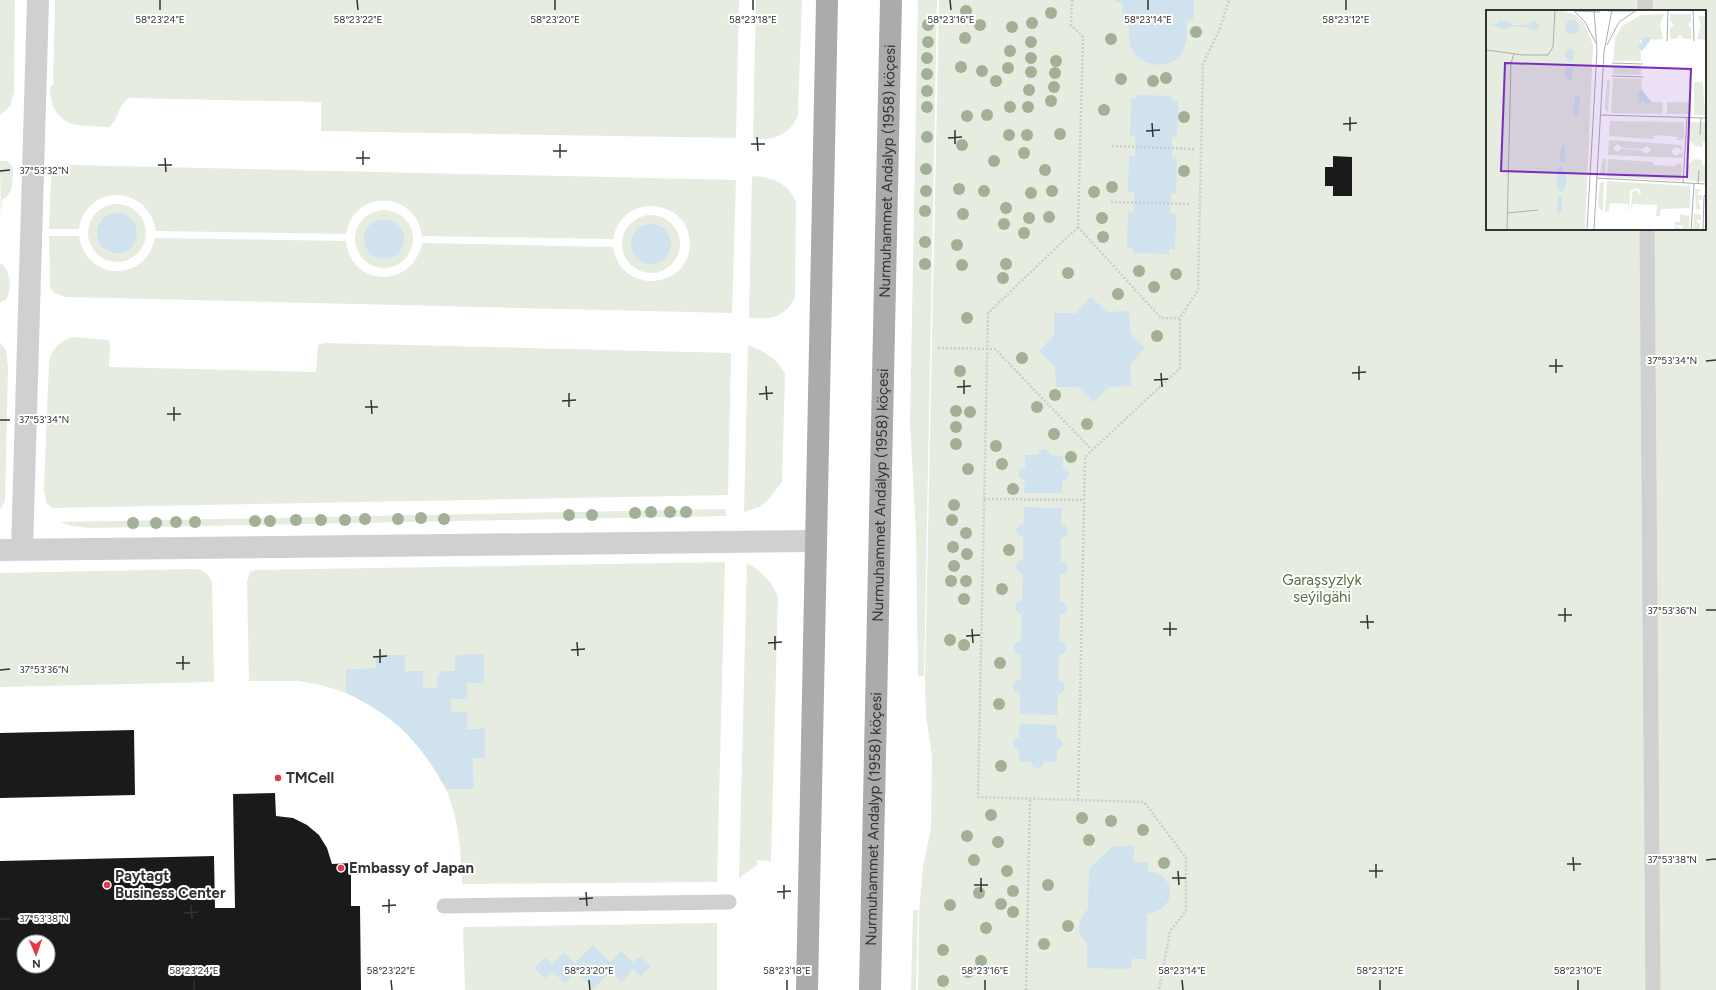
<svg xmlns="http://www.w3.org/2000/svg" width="1716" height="990" font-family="Figtree,sans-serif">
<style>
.green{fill:#e6ecdf;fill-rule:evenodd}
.water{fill:#cfe2ee}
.building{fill:#1a1a1a;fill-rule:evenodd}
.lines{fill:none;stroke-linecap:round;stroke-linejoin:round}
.path{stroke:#cdcdcd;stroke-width:2.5;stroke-dasharray:2 2;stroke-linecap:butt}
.lane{stroke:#d0d0d0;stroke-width:15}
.street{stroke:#d0d0d0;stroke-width:22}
.primary{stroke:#ababab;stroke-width:22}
.tree{fill:#a2b095}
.ticks{fill:none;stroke:#333;stroke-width:1.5}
.poi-dot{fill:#e63946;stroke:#fff;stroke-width:1.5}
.labels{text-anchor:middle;stroke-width:4;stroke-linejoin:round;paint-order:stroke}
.street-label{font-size:15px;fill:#333;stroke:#fff}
.park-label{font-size:15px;fill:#56703f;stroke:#fff}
.poi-label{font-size:15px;font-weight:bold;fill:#333;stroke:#fff;text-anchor:start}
.inset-road{fill:none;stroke:#adadad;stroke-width:1}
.view{fill:#7b2cbf;fill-opacity:0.15;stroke:#7b2cbf;stroke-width:2}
.inset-edge{fill:none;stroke:#333;stroke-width:2}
.ticks-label{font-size:10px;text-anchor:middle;fill:#333;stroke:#fff;stroke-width:4;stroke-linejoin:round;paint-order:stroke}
</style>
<rect width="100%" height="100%" fill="#fff"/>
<path class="green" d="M 0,0 L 15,0 L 14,92 L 10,106 L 0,115 Z
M 55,0 L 739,0 L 736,138 L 321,131 L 321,102 L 129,98 C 117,105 119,120 109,127 C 75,126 51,127 50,86 L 53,85 Z
M 756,0 L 802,0 L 798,115 C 789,136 774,140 753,139 Z
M 918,0 L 937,0 L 924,676 L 918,676 L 916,534 L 910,424 Z
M 939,0 L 1716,0 L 1716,990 L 918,990 L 919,911 L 923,867 L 931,828 L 932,757 L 926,716 L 925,678 ZM 1487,11 L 1705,11 L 1705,229 L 1487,229 Z
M 0,161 L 7,161 L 13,167 C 12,180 15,193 2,200 L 1,222 Z
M 71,165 L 736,180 L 732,313 L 65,297 L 53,292 L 50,287 L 49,236 L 79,236 C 86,282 146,283 155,238 L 346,241 C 351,288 413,289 422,243 L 613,247 C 617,275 644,288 669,277 C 679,273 687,263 689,252 C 698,200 623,187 613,239 L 422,236 C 416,190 354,188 346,234 L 156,231 C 148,184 87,183 79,229 L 49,229 L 51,178 C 56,169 61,167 71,165 Z
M 752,176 C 772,177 788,183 796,202 L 795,298 C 783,319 770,319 749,318 Z
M88 233a29 29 0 1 1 58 0a29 29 0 1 1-58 0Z
M355 239a29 29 0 1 1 58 0a29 29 0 1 1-58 0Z
M622 244a29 29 0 1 1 58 0a29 29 0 1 1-58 0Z
M 0,263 C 11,269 12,290 6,300 L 0,302 Z
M 73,337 L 108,340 L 110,344 L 109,367 L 316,372 L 318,345 L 324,343 L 731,353 L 728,495 L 52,508 L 46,502 L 44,489 L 49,362 C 51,349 60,341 73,337 Z
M 0,342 L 6,350 L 8,368 L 5,501 L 0,509 Z
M 748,345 C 764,351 777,358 785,374 L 782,482 L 767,501 L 759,507 L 744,512 Z
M 726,509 L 726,516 L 91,528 L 72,526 L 60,522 Z
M 725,562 L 717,882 L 462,884 C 461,847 459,823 446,789 L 474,788 L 473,758 L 484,728 L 467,729 L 451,712 L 451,699 L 455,671 L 442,671 L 438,676 L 438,688 L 423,688 L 405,672 L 405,655 L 376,655 L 377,668 L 346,669 L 346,693 L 318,684 L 296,681 L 249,681 L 247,581 L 250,572 L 255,570 Z
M 747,563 C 762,572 772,581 778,597 L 771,861 L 757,860 L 757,865 L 739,878 Z
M 197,569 C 205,571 208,574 212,582 L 214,682 L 0,687 L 0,573 Z
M 913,910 L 918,910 L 916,990 L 911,990 Z
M 717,923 L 717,990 L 465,990 L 463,927 Z"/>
<path class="water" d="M 1114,0 L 1194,0 L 1193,20 L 1187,21 C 1187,32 1188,44 1181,54 C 1168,72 1136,66 1130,45 C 1128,37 1129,28 1129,20 L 1122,20 L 1122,2 L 1115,2 Z
M 1137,95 L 1172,96 L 1172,100 L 1178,100 L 1177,137 L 1172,137 L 1172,157 L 1177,157 L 1176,193 L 1171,194 L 1170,213 L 1176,214 L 1175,249 L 1169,249 L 1169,254 L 1133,253 L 1133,248 L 1127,248 L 1128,213 L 1134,212 L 1134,193 L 1128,192 L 1129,156 L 1135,156 L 1135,136 L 1130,136 L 1131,99 L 1137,99 Z
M97 233a20 20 0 1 1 40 0a20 20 0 1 1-40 0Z
M364 239a20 20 0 1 1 40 0a20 20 0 1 1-40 0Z
M631 244a20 20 0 1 1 40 0a20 20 0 1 1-40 0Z
M 1091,297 L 1107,312 L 1129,311 L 1130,333 L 1145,348 L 1130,364 L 1131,386 L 1109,387 L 1093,402 L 1078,387 L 1056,387 L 1055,366 L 1039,351 L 1054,335 L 1054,313 L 1076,313 Z
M 1044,449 L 1049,451 L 1050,455 L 1063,456 L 1063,468 L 1067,470 L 1069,475 L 1067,479 L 1062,481 L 1062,493 L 1024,493 L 1025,480 L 1020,478 L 1018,474 L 1020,470 L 1025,467 L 1025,455 L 1038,455 L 1040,451 Z
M 1024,507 L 1062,508 L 1061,524 L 1066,526 L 1068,531 L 1066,536 L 1061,538 L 1061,561 L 1066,563 L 1068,568 L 1066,573 L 1060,575 L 1060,601 L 1065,603 L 1067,608 L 1065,613 L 1060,615 L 1059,641 L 1064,644 L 1066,648 L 1064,653 L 1059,656 L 1058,680 L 1063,682 L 1065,687 L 1063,692 L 1058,694 L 1057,715 L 1020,714 L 1020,693 L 1015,691 L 1013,686 L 1016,681 L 1021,679 L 1021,655 L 1016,652 L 1014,647 L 1016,643 L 1021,640 L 1022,614 L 1017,612 L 1015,607 L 1017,602 L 1022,600 L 1023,574 L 1018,572 L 1016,567 L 1018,562 L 1023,560 L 1023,537 L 1018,535 L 1016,530 L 1019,525 L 1024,523 Z
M 484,654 L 484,683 L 467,683 L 467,699 L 451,699 L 451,712 L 467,712 L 467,729 L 485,728 L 485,758 L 473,758 L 474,789 L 446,789 C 419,741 396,717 346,693 L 346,669 L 376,668 L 376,655 L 405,655 L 405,671 L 423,671 L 423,688 L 437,688 L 438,676 L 442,671 L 455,671 L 455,655 Z
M 1020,724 L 1057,725 L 1057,738 L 1061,739 L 1063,744 L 1061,748 L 1057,750 L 1057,762 L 1044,762 L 1042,767 L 1038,768 L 1033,767 L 1031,762 L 1019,762 L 1019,749 L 1015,747 L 1013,743 L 1015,739 L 1019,737 Z
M 1113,846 L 1134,846 L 1134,862 L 1148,863 L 1148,871 C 1178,874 1177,911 1147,914 L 1146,959 L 1132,959 L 1131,969 L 1087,968 L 1087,944 L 1080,935 L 1079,926 L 1081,918 L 1088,909 L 1089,869 Z
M 593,945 L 610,962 L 621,951 L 633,962 L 641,956 L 651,966 L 641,976 L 633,969 L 622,982 L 610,971 L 594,989 L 576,971 L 565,983 L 552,971 L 545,978 L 534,968 L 545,957 L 552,964 L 564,952 L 575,963 Z"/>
<path class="building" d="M 1333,156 L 1352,157 L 1352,196 L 1333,196 L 1333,186 L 1325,186 L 1325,167 L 1333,167 Z
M 134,730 L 135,795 L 0,798 L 0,733 Z
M 275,793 L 276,816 L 293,818 L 307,825 L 319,835 L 327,848 L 332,864 L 351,863 L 351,906 L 360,906 L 361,990 L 0,990 L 0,861 L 214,856 L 215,908 L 235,908 L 233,794 ZM 24,942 L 48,942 L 48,966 L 24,966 Z"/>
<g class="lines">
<path class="path" d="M 1072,0 L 1071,25 L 1083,37 L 1078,227 L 988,313 L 978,797 L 1144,802 L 1186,858 L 1186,911 L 1170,931 L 1159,990
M 1112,146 L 1195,149
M 1111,202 L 1191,204
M 1078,227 L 1161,318 L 1180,318 L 1198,290 L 1203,64 L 1219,31 L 1229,0
M 938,348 L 995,349 L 1092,450
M 984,499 L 1084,500
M 1078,800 L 1085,457 L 1180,368 L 1180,318
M 1026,990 L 1030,799"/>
<path class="lane" d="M 1645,0 L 1645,11
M 1647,229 L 1653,990
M 444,906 L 729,902"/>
<path class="street" d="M 0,550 L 816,541
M 22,550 L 38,0"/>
<g class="primary">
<path d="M 807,990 L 827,0"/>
<path id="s1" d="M 870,990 L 891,0"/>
</g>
</g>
<g class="tree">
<circle cx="966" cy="11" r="6"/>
<circle cx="1051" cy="13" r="6"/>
<circle cx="1032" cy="23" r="6"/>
<circle cx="928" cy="25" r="6"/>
<circle cx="980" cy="25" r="6"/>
<circle cx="1012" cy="27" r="6"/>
<circle cx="1196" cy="32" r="6"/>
<circle cx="965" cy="38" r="6"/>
<circle cx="1111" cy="39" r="6"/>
<circle cx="928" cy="42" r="6"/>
<circle cx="1031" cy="42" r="6"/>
<circle cx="1010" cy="51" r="6"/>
<circle cx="927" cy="58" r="6"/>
<circle cx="1031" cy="58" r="6"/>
<circle cx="1056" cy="61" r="6"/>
<circle cx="961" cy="67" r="6"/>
<circle cx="1008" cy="68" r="6"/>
<circle cx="982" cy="71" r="6"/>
<circle cx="1031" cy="72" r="6"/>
<circle cx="1055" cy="73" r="6"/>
<circle cx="927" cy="74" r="6"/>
<circle cx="1166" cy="78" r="6"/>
<circle cx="1121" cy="79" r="6"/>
<circle cx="996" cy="81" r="6"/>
<circle cx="1153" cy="81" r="6"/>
<circle cx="1054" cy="87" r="6"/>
<circle cx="1029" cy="90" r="6"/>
<circle cx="927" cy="91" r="6"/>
<circle cx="1051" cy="101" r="6"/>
<circle cx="927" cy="107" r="6"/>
<circle cx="1010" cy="107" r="6"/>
<circle cx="1028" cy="107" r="6"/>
<circle cx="1104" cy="110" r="6"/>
<circle cx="987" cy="115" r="6"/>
<circle cx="967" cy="116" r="6"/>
<circle cx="1184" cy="117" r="6"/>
<circle cx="1060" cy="134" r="6"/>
<circle cx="1009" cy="135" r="6"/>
<circle cx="1027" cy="135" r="6"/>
<circle cx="927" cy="137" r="6"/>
<circle cx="962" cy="145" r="6"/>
<circle cx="1024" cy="153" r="6"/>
<circle cx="994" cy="161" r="6"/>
<circle cx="926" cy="169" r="6"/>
<circle cx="1045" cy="170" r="6"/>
<circle cx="1184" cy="171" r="6"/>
<circle cx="1112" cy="187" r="6"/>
<circle cx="959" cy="189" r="6"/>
<circle cx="926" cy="191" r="6"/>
<circle cx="984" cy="191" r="6"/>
<circle cx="1052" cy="191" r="6"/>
<circle cx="1094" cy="192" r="6"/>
<circle cx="1031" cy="193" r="6"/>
<circle cx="1006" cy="208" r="6"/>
<circle cx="925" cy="211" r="6"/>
<circle cx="963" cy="214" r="6"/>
<circle cx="1049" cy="217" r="6"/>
<circle cx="1029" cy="218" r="6"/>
<circle cx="1102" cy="218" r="6"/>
<circle cx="1004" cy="224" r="6"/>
<circle cx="1024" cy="233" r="6"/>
<circle cx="1103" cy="237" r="6"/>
<circle cx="925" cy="242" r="6"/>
<circle cx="957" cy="245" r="6"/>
<circle cx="925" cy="264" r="6"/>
<circle cx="1006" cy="264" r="6"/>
<circle cx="962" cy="265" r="6"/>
<circle cx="1139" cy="271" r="6"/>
<circle cx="1068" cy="273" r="6"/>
<circle cx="1176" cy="274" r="6"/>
<circle cx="1003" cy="278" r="6"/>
<circle cx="1154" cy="287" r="6"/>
<circle cx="1118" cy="294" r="6"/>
<circle cx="967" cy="318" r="6"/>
<circle cx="1157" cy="336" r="6"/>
<circle cx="1022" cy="358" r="6"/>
<circle cx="960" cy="371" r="6"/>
<circle cx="1055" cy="395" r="6"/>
<circle cx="1037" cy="407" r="6"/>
<circle cx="956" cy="411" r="6"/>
<circle cx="970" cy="412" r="6"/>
<circle cx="1087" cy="424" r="6"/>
<circle cx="956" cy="427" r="6"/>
<circle cx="1054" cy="434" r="6"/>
<circle cx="956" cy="444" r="6"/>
<circle cx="996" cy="446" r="6"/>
<circle cx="1071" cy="457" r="6"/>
<circle cx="1002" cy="464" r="6"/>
<circle cx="968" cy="469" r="6"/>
<circle cx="1013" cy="489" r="6"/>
<circle cx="954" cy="505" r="6"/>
<circle cx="651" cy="512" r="6"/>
<circle cx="670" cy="512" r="6"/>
<circle cx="686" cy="512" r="6"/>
<circle cx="635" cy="513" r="6"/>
<circle cx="569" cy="515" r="6"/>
<circle cx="592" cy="515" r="6"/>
<circle cx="421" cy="518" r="6"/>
<circle cx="365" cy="519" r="6"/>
<circle cx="398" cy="519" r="6"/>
<circle cx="444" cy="519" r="6"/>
<circle cx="296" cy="520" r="6"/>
<circle cx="321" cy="520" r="6"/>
<circle cx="345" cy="520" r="6"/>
<circle cx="952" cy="520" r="6"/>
<circle cx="255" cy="521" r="6"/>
<circle cx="270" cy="521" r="6"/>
<circle cx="176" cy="522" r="6"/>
<circle cx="195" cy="522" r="6"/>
<circle cx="133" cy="523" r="6"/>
<circle cx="156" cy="523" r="6"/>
<circle cx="966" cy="533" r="6"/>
<circle cx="953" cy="547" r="6"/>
<circle cx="1009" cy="550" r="6"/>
<circle cx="967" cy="554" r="6"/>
<circle cx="954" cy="566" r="6"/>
<circle cx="951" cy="581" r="6"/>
<circle cx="966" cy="581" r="6"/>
<circle cx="1002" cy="589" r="6"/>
<circle cx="964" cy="599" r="6"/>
<circle cx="950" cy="640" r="6"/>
<circle cx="964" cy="645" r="6"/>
<circle cx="1000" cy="663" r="6"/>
<circle cx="999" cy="704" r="6"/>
<circle cx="1001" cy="766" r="6"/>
<circle cx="991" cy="815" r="6"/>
<circle cx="1082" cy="818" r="6"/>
<circle cx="1111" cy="821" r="6"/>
<circle cx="1143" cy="830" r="6"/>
<circle cx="967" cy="836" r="6"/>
<circle cx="1089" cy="840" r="6"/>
<circle cx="998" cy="842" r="6"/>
<circle cx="974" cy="860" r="6"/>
<circle cx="1164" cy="863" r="6"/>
<circle cx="1007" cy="871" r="6"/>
<circle cx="1048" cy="885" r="6"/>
<circle cx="1013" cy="891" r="6"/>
<circle cx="979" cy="893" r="6"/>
<circle cx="1001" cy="904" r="6"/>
<circle cx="950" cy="905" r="6"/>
<circle cx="1013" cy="912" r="6"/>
<circle cx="1068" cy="926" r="6"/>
<circle cx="986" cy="928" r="6"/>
<circle cx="1044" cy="944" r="6"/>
<circle cx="943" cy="950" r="6"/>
<circle cx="981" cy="961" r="6"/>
<circle cx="968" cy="972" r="6"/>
<circle cx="943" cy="981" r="6"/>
</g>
<path class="ticks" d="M 160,0 L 160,10M 357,0 L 358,10M 555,0 L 555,10M 753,0 L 753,10M 950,0 L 951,10M 1148,0 L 1148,10M 1346,0 L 1346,10M 1350,117 L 1350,131M 1152,123 L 1153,137M 1343,124 L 1357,123M 955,130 L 955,144M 1146,131 L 1160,130M 757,137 L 758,151M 948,138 L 962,137M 560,144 L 560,158M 751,144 L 765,144M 363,151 L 363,165M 553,151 L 567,151M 165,158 L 166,172M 356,158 L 370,158M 158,165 L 172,165M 0,171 L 10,170M 1556,359 L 1556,373M 1706,361 L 1716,360M 1359,366 L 1359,380M 1549,366 L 1563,366M 1161,373 L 1162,387M 1352,373 L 1366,372M 964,380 L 964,394M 1154,380 L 1168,379M 766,386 L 767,400M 957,387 L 971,386M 569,393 L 569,407M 759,394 L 773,393M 371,400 L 372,414M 562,401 L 576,400M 174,407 L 174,421M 365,407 L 378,407M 167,414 L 181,414M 0,420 L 10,420M 1565,608 L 1565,622M 1706,610 L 1716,610M 1367,615 L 1368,629M 1558,615 L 1572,615M 1170,622 L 1170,636M 1360,622 L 1374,622M 972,629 L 973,643M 1163,629 L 1177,629M 775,636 L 775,650M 966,636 L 980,635M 577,642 L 578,656M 768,643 L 782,642M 380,649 L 380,663M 571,650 L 585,649M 183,656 L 183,670M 373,657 L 387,656M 176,663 L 190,663M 0,670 L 10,669M 1573,857 L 1574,871M 1706,860 L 1716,859M 1376,864 L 1376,878M 1567,864 L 1581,864M 1178,871 L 1179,885M 1369,871 L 1383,871M 981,878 L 981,892M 1172,878 L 1186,878M 784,885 L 784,899M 974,885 L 988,885M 586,892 L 587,906M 777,892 L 791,891M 389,899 L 389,913M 579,899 L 593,898M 191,905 L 192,919M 382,906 L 396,905M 184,913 L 198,912M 0,919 L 10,919M 194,980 L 194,990M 391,980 L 392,990M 589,980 L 590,990M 787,980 L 787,990M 985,980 L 985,990M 1182,980 L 1183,990M 1380,980 L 1380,990M 1578,980 L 1578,990"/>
<g class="poi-dot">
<circle cx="278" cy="778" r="4"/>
<circle cx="341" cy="868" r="4"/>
<circle cx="107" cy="885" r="4"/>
</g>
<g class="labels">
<g class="street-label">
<text dy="5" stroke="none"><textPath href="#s1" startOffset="819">Nurmuhammet Andalyp (1958) köçesi</textPath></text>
<text dy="5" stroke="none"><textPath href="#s1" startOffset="495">Nurmuhammet Andalyp (1958) köçesi</textPath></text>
<text dy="5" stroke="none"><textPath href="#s1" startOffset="171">Nurmuhammet Andalyp (1958) köçesi</textPath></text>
</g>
<g class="park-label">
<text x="1322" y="585">Garaşsyzlyk<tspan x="1322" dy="17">seýilgähi</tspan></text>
</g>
<g class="poi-label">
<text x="286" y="783">TMCell</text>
<text x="349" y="873">Embassy of Japan</text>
<text x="115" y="881">Paytagt<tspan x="115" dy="17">Business Center</tspan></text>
</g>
</g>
<g transform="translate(1486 10)">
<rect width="220" height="220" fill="#fff"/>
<path d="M 76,0 L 89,5 L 98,13 L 107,35 L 99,220 L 0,220 L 0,1 ZM 178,4 L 174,14 L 177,29 L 167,30 L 167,27 L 161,26 L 158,29 L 154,29 L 155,51 L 127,51 L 129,28 L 136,16 L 155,5 ZM 184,4 L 205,4 L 205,11 L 202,15 L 205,18 L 205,29 L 198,29 L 194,25 L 190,29 L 184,29 L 184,18 L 188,15 L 184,11 ZM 212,6 L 220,6 L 220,30 L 211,29 L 215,15 ZM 127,55 L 155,55 L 155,65 L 127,64 ZM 127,68 L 155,69 L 156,80 L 153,80 L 152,86 L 155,88 L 155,92 L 177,92 L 176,104 L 125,103 ZM 124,69 L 122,103 L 119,99 L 121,71 ZM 208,72 L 217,72 L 219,105 L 208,105 ZM 181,92 L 205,92 L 205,104 L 181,104 ZM 124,111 L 198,112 L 198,128 L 195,130 L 191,130 L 191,127 L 169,125 L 167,129 L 123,126 ZM 203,112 L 220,112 L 220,132 L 217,132 L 217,137 L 209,136 L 202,129 ZM 123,130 L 195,135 L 197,141 L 190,137 L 185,141 L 165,140 L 161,136 L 156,139 L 136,138 L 132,134 L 127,138 L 131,142 L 136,139 L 156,140 L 160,144 L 165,140 L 185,141 L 189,146 L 197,142 L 197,148 L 122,145 ZM 117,149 L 120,149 L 119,167 L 114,164 ZM 122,149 L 167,152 L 167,155 L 188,156 L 193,153 L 196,156 L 195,168 L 194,171 L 121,167 ZM 208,149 L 216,150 L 216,155 L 220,155 L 220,172 L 200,170 L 201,156 ZM 118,171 L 117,202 L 112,196 L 114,173 ZM 121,171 L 204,176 L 204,198 L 175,199 L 174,206 L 170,206 L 171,195 L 147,194 L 145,200 L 146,182 L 150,180 L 155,185 L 154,180 L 150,178 L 144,181 L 143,203 L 142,194 L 124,193 L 123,201 L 119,202 ZM 209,179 L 220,180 L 212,181 L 212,185 L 216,185 L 216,190 L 212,190 L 215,199 L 210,200 ZM 208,203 L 215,205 L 215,210 L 211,210 L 211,213 L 214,213 L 214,218 L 210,220 L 207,220 ZM 194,204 L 203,206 L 203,220 L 188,220 L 189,216 L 196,219 L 196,216 L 189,215 L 189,212 L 194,212 Z" fill="#e6ecdf"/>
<path d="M79 17a7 7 0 1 1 14 0a7 7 0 1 1-14 0ZM 14,10 L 21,11 L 25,15 L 41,15 L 49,11 L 54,16 L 48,21 L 41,17 L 25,16 L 17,20 L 10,16 L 0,16 L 10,14 ZM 152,26 L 157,29 L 160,26 L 167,27 L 156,41 L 152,37 L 156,31 ZM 83,38 L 88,40 L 87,51 L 81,50 L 79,43 ZM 80,58 L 87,58 L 86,68 L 84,71 L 78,67 ZM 153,80 L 156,80 L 166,93 L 160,94 L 157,91 L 151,94 L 155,89 L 151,86 ZM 89,85 L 93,86 L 94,89 L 92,108 L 87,105 ZM 79,135 L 79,152 L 74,152 L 75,136 ZM 76,156 L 81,170 L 78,180 L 74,182 L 71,177 L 71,165 L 73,157 ZM 76,185 L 76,202 L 71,202 L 72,186 Z" fill="#cfe2ee"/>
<path class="inset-road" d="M 87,0 L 99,12 L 110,33M 207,0 L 208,31M 89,1 L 114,2M 122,1 L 147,1M 181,31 L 182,0M 121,35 L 133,12 L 151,0M 0,40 L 37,45 L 62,45 L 67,37 L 69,0M 126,53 L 157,54M 126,66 L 157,67M 115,105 L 220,108M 214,125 L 215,108M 111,168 L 220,174M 197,173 L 201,107M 212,174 L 213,160M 21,203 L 52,200M 21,220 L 25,53 L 28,44M 101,220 L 111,40 L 108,0M 108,220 L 118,42 L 126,0M 205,220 L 208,174M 217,220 L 218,186 L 220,184"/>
<path class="view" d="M 19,53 L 205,59 L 201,167 L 15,161 Z"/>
<rect width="220" height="220" class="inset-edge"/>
</g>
<g class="ticks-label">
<text x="160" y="23">58°23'24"E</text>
<text x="358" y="23">58°23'22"E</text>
<text x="555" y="23">58°23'20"E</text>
<text x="753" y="23">58°23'18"E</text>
<text x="951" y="23">58°23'16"E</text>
<text x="1148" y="23">58°23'14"E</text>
<text x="1346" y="23">58°23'12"E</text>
<text x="44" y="174">37°53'32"N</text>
<text x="1672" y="364">37°53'34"N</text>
<text x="44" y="423">37°53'34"N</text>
<text x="1672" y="614">37°53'36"N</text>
<text x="44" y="673">37°53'36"N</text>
<text x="1672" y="863">37°53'38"N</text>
<text x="44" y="922">37°53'38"N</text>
<text x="194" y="974">58°23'24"E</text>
<text x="391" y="974">58°23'22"E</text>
<text x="589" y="974">58°23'20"E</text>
<text x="787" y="974">58°23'18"E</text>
<text x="985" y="974">58°23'16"E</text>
<text x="1182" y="974">58°23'14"E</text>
<text x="1380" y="974">58°23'12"E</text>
<text x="1578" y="974">58°23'10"E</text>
</g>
<g transform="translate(36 954) rotate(178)"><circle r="19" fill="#ffffff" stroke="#adadad"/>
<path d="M0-3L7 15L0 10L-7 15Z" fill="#e63946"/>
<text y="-6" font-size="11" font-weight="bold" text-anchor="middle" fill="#333333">N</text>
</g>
</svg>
